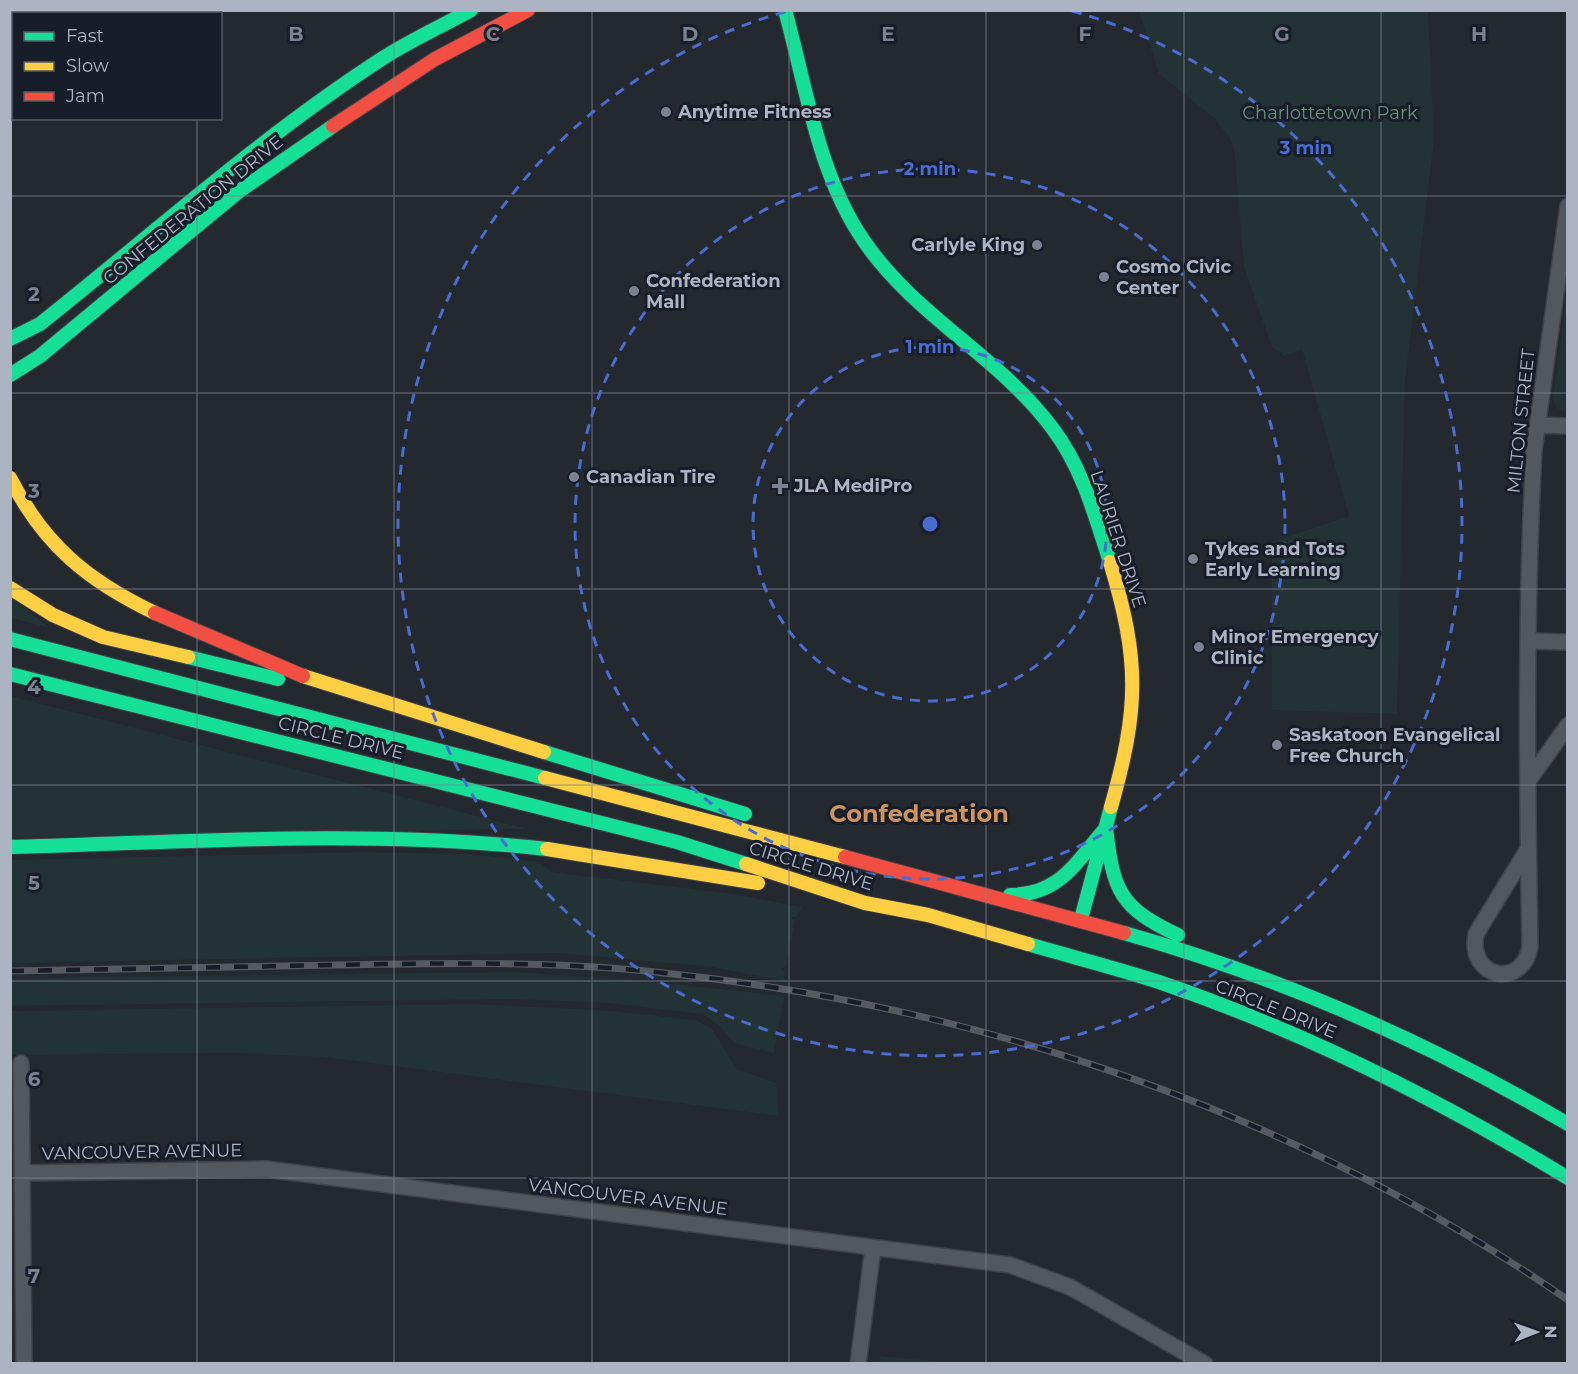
<svg xmlns="http://www.w3.org/2000/svg" width="1578" height="1374" font-family="Montserrat,sans-serif">
<style>
.green{fill:#223235}
.lines{fill:none;stroke-linecap:round;stroke-linejoin:round}
.street-casing{stroke:#404248;stroke-width:18}
.fast-casing{stroke:#404248;stroke-width:16}
.slow-casing{stroke:#404248;stroke-width:16}
.jam-casing{stroke:#404248;stroke-width:16}
.street{stroke:#53575e;stroke-width:15}
.fast{stroke:#16e098;stroke-width:14}
.slow{stroke:#ffcf43;stroke-width:14}
.jam{stroke:#f24e42;stroke-width:14}
.rail-casing{stroke:#575a61;stroke-width:7}
.rail{stroke:#181e29;stroke-width:4.5;stroke-dasharray:14;stroke-linecap:butt}
.grid{fill:none;stroke:#7c828f;stroke-width:1.5;stroke-opacity:0.55}
.ring{fill:none;stroke:#486cd1;stroke-width:3;stroke-dasharray:10 8}
.poi-dot{fill:#7c828f;stroke:#181e29;stroke-width:2}
.labels{text-anchor:middle;stroke-width:6;stroke-linejoin:round;paint-order:stroke}
.poi-label{font-size:18px;font-weight:bold;fill:#acb3c2;stroke:#181e29;text-anchor:start}
.park-label{font-size:18px;fill:#659172;stroke:#181e29}
.street-label{font-size:18px;fill:#acb3c2;stroke:#181e29}
.district-label{font-size:24px;font-weight:bold;fill:#cf945b;stroke:#181e29}
.grid-label{font-size:20px;text-anchor:middle;font-weight:bold;fill:#7c828f;stroke:#181e29;stroke-width:6;stroke-linejoin:round;paint-order:stroke}
.centre{fill:#486cd1;stroke:#181e29;stroke-width:3}
.ring-label{font-size:18px;text-anchor:middle;font-weight:bold;fill:#486cd1;stroke:#181e29;stroke-width:6;stroke-linejoin:round;paint-order:stroke}
</style>
<rect width="100%" height="100%" fill="#24282f"/>
<path class="green" d="M 1139,11 L 1428,11 L 1434,140 L 1405,381 L 1397,714 L 1272,710 L 1272,542 L 1349,516 L 1302,349 L 1284,356 L 1272,347 L 1244,267 L 1234,148 L 1229,137 L 1214,118 L 1159,74 Z
M 1567,296 L 1567,413 L 1557,408 L 1553,399 Z
M 11,598 L 50,628 L 11,618 Z
M 11,696 L 527,829 L 11,837 Z
M 361,852 L 470,854 L 540,862 L 551,872 L 734,894 L 802,907 L 796,917 L 790,918 L 795,919 L 786,967 L 781,968 L 784,970 L 785,981 L 712,967 L 558,953 L 11,963 L 10,860 Z
M 516,972 L 637,980 L 784,996 L 774,1053 L 734,1043 L 720,1026 L 703,1014 L 608,1003 L 512,999 L 11,1006 L 11,978 Z
M 470,1004 L 601,1010 L 696,1020 L 712,1029 L 737,1069 L 776,1083 L 779,1116 L 324,1057 L 236,1053 L 11,1055 L 11,1011 Z
M 880,1356 L 954,1363 L 879,1363 Z"/>
<g class="lines">
<defs>
<path id="street" d="M 1538,425 L 1568,426
M 1528,641 L 1568,642
M 1529,780 L 1568,725
M 1528,849 L 1476,934 C 1467,978 1522,990 1530,947 C 1527,782 1525,616 1534,450 L 1568,206
M 21,1063 L 24,1364
M 22,1173 L 266,1169 L 1010,1265 L 1070,1287 L 1205,1364
M 858,1364 L 873,1248"/>
<path id="fast" d="M 785,10 C 806,86 818,175 864,241 C 915,316 1000,357 1053,429 C 1083,469 1095,516 1110,562
M 10,339 L 40,324 C 153,234 261,137 383,58 C 411,40 442,26 471,10
M 10,375 L 40,356 L 238,192 L 333,126
M 10,639 L 545,778
M 188,657 L 278,679
M 10,674 L 677,842 L 746,864
M 544,752 L 745,814
M 1106,828 C 1113,891 1120,908 1178,935
M 10,847 C 189,842 369,829 547,849
M 1010,895 C 1060,895 1076,862 1106,828
M 1081,919 L 1111,807
M 1124,933 C 1280,977 1428,1042 1568,1124
M 1028,944 C 1072,957 1116,968 1159,982 C 1303,1031 1438,1099 1568,1178"/>
<path id="slow" d="M 10,478 C 44,545 88,581 155,613
M 1110,562 C 1140,661 1139,708 1111,807
M 10,588 L 53,615 L 103,637 L 188,657
M 303,676 L 544,752
M 545,778 L 845,857
M 547,849 L 758,883
M 746,864 L 865,903 L 928,915 L 1028,944"/>
<path id="jam" d="M 333,126 L 435,59 L 528,10
M 155,613 L 303,676
M 845,857 L 1124,933"/>
</defs>
<use href="#street" class="street-casing"/>
<use href="#fast" class="fast-casing"/>
<use href="#slow" class="slow-casing"/>
<use href="#jam" class="jam-casing"/>
<use href="#street" class="street"/>
<use href="#fast" class="fast"/>
<use href="#slow" class="slow"/>
<use href="#jam" class="jam"/>
<defs>
<path id="rail" d="M 10,971 C 119,969 228,967 337,965 C 443,963 550,961 655,972 C 980,1005 1299,1114 1568,1300"/>
</defs>
<use href="#rail" class="rail-casing"/>
<use href="#rail" class="rail"/>
</g>
<path class="grid" d="M 197,10 L 197,14M 394,10 L 394,1364M 592,10 L 592,1364M 789,10 L 789,1364M 986,10 L 986,1364M 1184,10 L 1184,1364M 1381,10 L 1381,1364M 197,118 L 197,1364M 10,196 L 1568,196M 10,393 L 1568,393M 10,589 L 1568,589M 10,785 L 1568,785M 10,981 L 1568,981M 10,1178 L 1568,1178"/>
<g class="ring">
<circle cx="930" cy="524" r="177"/>
<circle cx="930" cy="524" r="355"/>
<path d="M1072 11A532 532 0 1 1 788 11"/>
</g>
<g class="poi-dot">
<circle cx="666" cy="112" r="6"/>
<circle cx="1037" cy="245" r="6"/>
<circle cx="1104" cy="277" r="6"/>
<circle cx="634" cy="291" r="6"/>
<circle cx="574" cy="477" r="6"/>
<path d="M777 477h6v6h6v6h-6v6h-6v-6h-6v-6h6z"/>
<circle cx="1193" cy="559" r="6"/>
<circle cx="1199" cy="647" r="6"/>
<circle cx="1277" cy="745" r="6"/>
</g>
<g class="labels">
<g class="poi-label">
<text x="678" y="118">Anytime Fitness</text>
<text x="1025" y="251" text-anchor="end">Carlyle King</text>
<text x="1116" y="273">Cosmo Civic<tspan x="1116" dy="21">Center</tspan></text>
<text x="646" y="287">Confederation<tspan x="646" dy="21">Mall</tspan></text>
<text x="586" y="483">Canadian Tire</text>
<text x="794" y="492">JLA MediPro</text>
<text x="1205" y="555">Tykes and Tots<tspan x="1205" dy="21">Early Learning</tspan></text>
<text x="1211" y="643">Minor Emergency<tspan x="1211" dy="21">Clinic</tspan></text>
<text x="1289" y="741">Saskatoon Evangelical<tspan x="1289" dy="21">Free Church</tspan></text>
</g>
<g class="park-label">
<text x="1330" y="119">Charlottetown Park</text>
</g>
<g class="street-label">
<text transform="translate(193 210) rotate(-39)" y="6">CONFEDERATION DRIVE</text>
<text transform="translate(1521 421) rotate(-84)" y="6">MILTON STREET</text>
<text transform="translate(1118 539) rotate(72)" y="6">LAURIER DRIVE</text>
<text transform="translate(341 738) rotate(14)" y="6">CIRCLE DRIVE</text>
<text transform="translate(811 866) rotate(17)" y="6">CIRCLE DRIVE</text>
<text transform="translate(1276 1009) rotate(22)" y="6">CIRCLE DRIVE</text>
<text transform="translate(142 1152) rotate(-1)" y="6">VANCOUVER AVENUE</text>
<text transform="translate(628 1197) rotate(7)" y="6">VANCOUVER AVENUE</text>
</g>
<g class="district-label">
<text x="919" y="822">Confederation</text>
</g>
</g>
<g class="grid-label">
<text x="296" y="41">B</text>
<text x="493" y="41">C</text>
<text x="690" y="41">D</text>
<text x="888" y="41">E</text>
<text x="1085" y="41">F</text>
<text x="1282" y="41">G</text>
<text x="1479" y="41">H</text>
<text x="34" y="301">2</text>
<text x="34" y="498">3</text>
<text x="34" y="694">4</text>
<text x="34" y="890">5</text>
<text x="34" y="1086">6</text>
<text x="34" y="1283">7</text>
</g>
<circle cx="930" cy="524" r="9" class="centre"/>
<g class="ring-label">
<text x="1306" y="154">3 min</text>
<text x="930" y="175">2 min</text>
<text x="930" y="353">1 min</text>
</g>
<rect width="1578" height="1374" fill="none" stroke="#acb3c2" stroke-width="24"/>
<rect x="12" y="12" width="210" height="108" fill="#181e29" stroke="#535a66" stroke-width="1.5"/>
<rect x="24" y="32" width="30" height="9" fill="#16e098" stroke="#535a66" stroke-width="1.5"/>
<text x="66" y="42" font-size="18" fill="#acb3c2">Fast</text>
<rect x="24" y="62" width="30" height="9" fill="#ffcf43" stroke="#535a66" stroke-width="1.5"/>
<text x="66" y="72" font-size="18" fill="#acb3c2">Slow</text>
<rect x="24" y="92" width="30" height="9" fill="#f24e42" stroke="#535a66" stroke-width="1.5"/>
<text x="66" y="102" font-size="18" fill="#acb3c2">Jam</text>
<g transform="translate(1536 1332) rotate(89)" stroke="#181e29" stroke-width="4.5" paint-order="stroke">
<path d="M0-4.5L10 22L0 15L-10 22Z" fill="#acb3c2"/>
<text y="-9" font-size="16" font-weight="bold" text-anchor="middle" fill="#acb3c2">N</text>
</g>
</svg>
